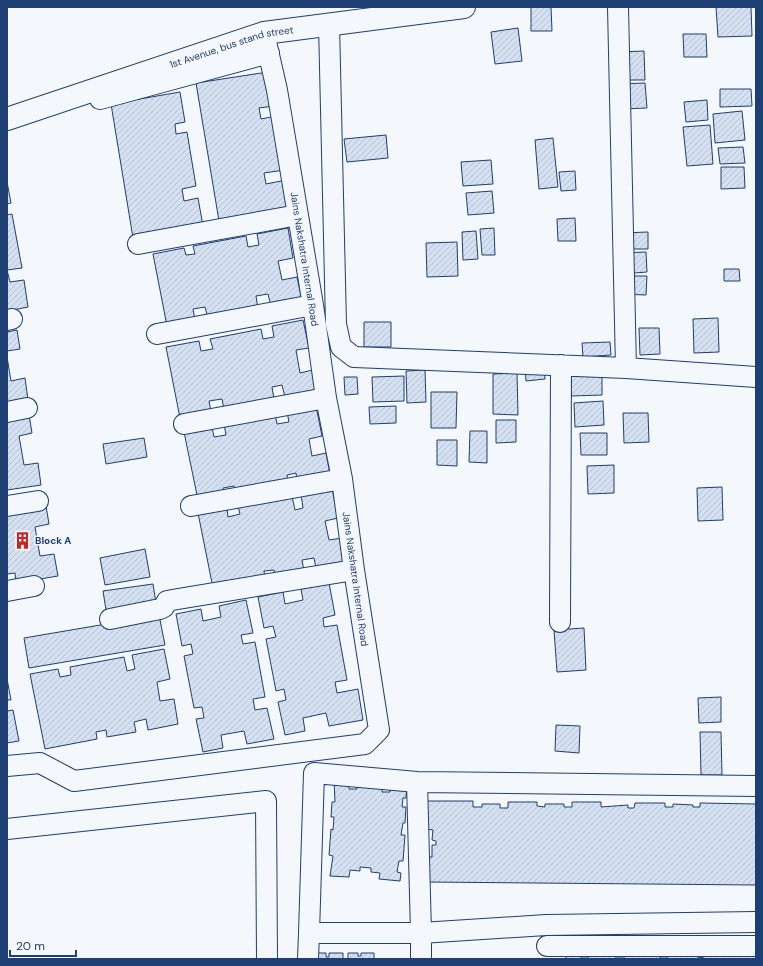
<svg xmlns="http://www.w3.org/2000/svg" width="763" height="966" font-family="'DM Sans',sans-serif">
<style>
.building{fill:url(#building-hatch);stroke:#1d3f73}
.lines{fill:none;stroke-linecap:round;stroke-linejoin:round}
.minor-casing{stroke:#1d3f73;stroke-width:22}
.tertiary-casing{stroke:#1d3f73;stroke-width:24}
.minor{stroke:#f4f7fb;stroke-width:20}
.tertiary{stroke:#f4f7fb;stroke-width:22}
.labels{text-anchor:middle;stroke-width:3;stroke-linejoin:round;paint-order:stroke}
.street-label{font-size:10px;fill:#1d3f73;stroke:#f4f7fb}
.poi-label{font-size:10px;font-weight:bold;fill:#1d3f73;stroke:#f4f7fb;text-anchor:start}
</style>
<defs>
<pattern id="building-hatch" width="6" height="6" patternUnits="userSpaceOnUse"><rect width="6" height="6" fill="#d5e0f0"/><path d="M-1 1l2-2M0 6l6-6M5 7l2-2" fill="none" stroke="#b6c1d1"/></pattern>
</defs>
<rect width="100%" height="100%" fill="#f4f7fb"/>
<path class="building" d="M 531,7 L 551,7 L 552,31 L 531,31 Z
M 716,7 L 751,7 L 752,36 L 718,37 Z
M 518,28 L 522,61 L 495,64 L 491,32 Z
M 683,34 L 706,34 L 707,57 L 684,57 Z
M 644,51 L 645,80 L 621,80 L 620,52 Z
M 268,72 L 274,106 L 259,108 L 261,119 L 276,116 L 284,170 L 264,173 L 266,184 L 286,180 L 291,209 L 219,221 L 196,83 Z
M 645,83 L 647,108 L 621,109 L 620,84 Z
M 720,89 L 751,89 L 752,106 L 720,107 Z
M 180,92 L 185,122 L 175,124 L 176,134 L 187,132 L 196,186 L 182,189 L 184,201 L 198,198 L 203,226 L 133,238 L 111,104 Z
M 707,100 L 708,120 L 686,122 L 684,102 Z
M 742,111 L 745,140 L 715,143 L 713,114 Z
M 710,125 L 713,164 L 687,166 L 683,127 Z
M 386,135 L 388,158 L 347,162 L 344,139 Z
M 553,138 L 558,187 L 539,189 L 535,140 Z
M 743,147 L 745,163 L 720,164 L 718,148 Z
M 491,160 L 493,184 L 463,186 L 461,162 Z
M 721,167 L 744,167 L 745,188 L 721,189 Z
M 575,171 L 576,190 L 561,191 L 559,172 Z
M 7,182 L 11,203 L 7,204 Z
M 492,191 L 494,213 L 468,215 L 466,193 Z
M 12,214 L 22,268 L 7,270 L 10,282 L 24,280 L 28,307 L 7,311 L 7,215 Z
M 575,218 L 576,241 L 558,241 L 557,219 Z
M 288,228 L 293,258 L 278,261 L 282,280 L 297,277 L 302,301 L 271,306 L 268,294 L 256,296 L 258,309 L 208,318 L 205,307 L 193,309 L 195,320 L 167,326 L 153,254 L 184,248 L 186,255 L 195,254 L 193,246 L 246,236 L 248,247 L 259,245 L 257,234 Z
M 494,228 L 495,255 L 482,255 L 480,229 Z
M 476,231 L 478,259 L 463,260 L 462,232 Z
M 648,232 L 648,249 L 622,249 L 622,233 Z
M 457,242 L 458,276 L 427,277 L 426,243 Z
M 646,252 L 647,272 L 622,274 L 620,253 Z
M 724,269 L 739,269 L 740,281 L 724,281 Z
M 620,276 L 647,276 L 646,295 L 620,294 Z
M 718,318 L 719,352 L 694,353 L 693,319 Z
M 303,320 L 309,348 L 296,350 L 300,373 L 313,370 L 317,391 L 285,397 L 282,385 L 272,387 L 274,399 L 224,409 L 222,399 L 209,401 L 211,412 L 180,418 L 166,347 L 199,341 L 201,351 L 213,349 L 210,339 L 261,329 L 263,339 L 274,337 L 272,326 Z
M 364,322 L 391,322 L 391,347 L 364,347 Z
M 639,328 L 659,328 L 660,354 L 640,355 Z
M 17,330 L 20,349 L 7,351 L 7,332 Z
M 610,342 L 611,355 L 583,357 L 582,343 Z
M 7,357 L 11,381 L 25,378 L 28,400 L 7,404 Z
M 544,365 L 545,379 L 526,381 L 525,366 Z
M 425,370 L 426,402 L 407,403 L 406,371 Z
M 517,373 L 518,415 L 493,414 L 493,374 Z
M 404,376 L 404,401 L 373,402 L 372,377 Z
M 571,376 L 602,376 L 602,395 L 571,396 Z
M 344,377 L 357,377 L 358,394 L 345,395 Z
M 431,392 L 457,392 L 456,428 L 431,428 Z
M 603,401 L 604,425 L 575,427 L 574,403 Z
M 316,406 L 322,436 L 309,439 L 312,456 L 326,453 L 330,474 L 297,480 L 296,473 L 287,475 L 288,482 L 235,493 L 234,486 L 223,488 L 224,495 L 198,500 L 184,432 L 212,427 L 214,437 L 226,435 L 224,424 L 275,414 L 277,424 L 289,422 L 287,412 Z
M 396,406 L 396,423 L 370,424 L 369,407 Z
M 623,413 L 648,413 L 649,442 L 624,443 Z
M 29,415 L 32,433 L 19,436 L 24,465 L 38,463 L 41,485 L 7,490 L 7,418 Z
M 496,420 L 516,420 L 516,442 L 496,443 Z
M 470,431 L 487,431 L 487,463 L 469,462 Z
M 580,433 L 607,433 L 607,455 L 581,455 Z
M 144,438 L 147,457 L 106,464 L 103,444 Z
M 437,440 L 457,440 L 457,466 L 437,465 Z
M 614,465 L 614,493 L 588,494 L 587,466 Z
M 722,487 L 723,520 L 698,521 L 697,488 Z
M 332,488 L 338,518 L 325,521 L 329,540 L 342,538 L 346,563 L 316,568 L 314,558 L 302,560 L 304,571 L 275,576 L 274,570 L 264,571 L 265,578 L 213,588 L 198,513 L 227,508 L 228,517 L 240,514 L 238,506 L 292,496 L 295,510 L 303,508 L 301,494 Z
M 46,506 L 49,524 L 35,527 L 40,556 L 54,554 L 58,576 L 16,583 L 15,573 L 7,574 L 7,512 Z
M 145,549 L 150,577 L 105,585 L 100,558 Z
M 329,583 L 335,615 L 323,618 L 324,627 L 337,625 L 347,680 L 335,682 L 337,693 L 358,689 L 363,720 L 329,726 L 326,713 L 303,718 L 305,731 L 285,735 L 278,702 L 286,700 L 284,689 L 276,691 L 266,639 L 276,637 L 273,626 L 264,628 L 258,597 L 283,592 L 285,604 L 303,600 L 301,589 Z
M 153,584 L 156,603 L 106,610 L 103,591 Z
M 246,600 L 253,633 L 241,635 L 243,644 L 255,642 L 265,697 L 253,699 L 255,710 L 267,708 L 274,739 L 247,744 L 244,731 L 221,735 L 223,748 L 203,752 L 196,719 L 204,718 L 202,707 L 194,708 L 184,656 L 193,654 L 191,644 L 182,646 L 176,614 L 201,609 L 203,621 L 221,617 L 219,606 Z
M 159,615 L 165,645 L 29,668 L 24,638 Z
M 584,628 L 586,670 L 557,672 L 554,630 Z
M 164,649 L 170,679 L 157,682 L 160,701 L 174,699 L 178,724 L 148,730 L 146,719 L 134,722 L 136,732 L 107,737 L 106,730 L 96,732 L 97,739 L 45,749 L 30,674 L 58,669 L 60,677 L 71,675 L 70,667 L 124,657 L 127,671 L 135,669 L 132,655 Z
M 7,679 L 11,700 L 7,700 Z
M 721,697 L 721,722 L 699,723 L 698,698 Z
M 13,710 L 19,741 L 7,743 L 7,711 Z
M 556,725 L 580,726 L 579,753 L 555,751 Z
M 700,732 L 721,732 L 722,775 L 701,775 Z
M 358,779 L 383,781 L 382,792 L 390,792 L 391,783 L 407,784 L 406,798 L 403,798 L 402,807 L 406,807 L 405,823 L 403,823 L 401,835 L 405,835 L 403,861 L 399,861 L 397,872 L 401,873 L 400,881 L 379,879 L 380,873 L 371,872 L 371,868 L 360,867 L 360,871 L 350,870 L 349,877 L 330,876 L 333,856 L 329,855 L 331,829 L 333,830 L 334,817 L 331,817 L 332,802 L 335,802 L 334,780 L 349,782 L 349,789 L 357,789 Z
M 426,801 L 473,801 L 473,807 L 482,807 L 482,804 L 500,804 L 500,808 L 508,808 L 508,802 L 537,802 L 537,806 L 545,807 L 545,804 L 564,804 L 564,807 L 572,807 L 572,802 L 601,802 L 601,807 L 628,805 L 628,808 L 634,808 L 635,803 L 665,803 L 665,807 L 673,807 L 673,804 L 693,805 L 693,807 L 700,807 L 700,803 L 756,804 L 756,885 L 425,882 L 425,857 L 432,857 L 432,845 L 436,845 L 436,841 L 432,840 L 433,830 L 426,829 Z
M 660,951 L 660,958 L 667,958 L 667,952 L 697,951 L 698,958 L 704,957 L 703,952 L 756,951 L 756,959 L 566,959 L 566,953 L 581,952 L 581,958 L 588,958 L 588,952 L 615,952 L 615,957 L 625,957 L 626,952 Z
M 318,953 L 326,953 L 326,957 L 329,957 L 329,953 L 343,953 L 343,959 L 318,959 Z
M 348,953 L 358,953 L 358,956 L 361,956 L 361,953 L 374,953 L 374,959 L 348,959 Z"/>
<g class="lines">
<defs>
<path id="minor" d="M 618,7 L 626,368
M 329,24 L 336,324 L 341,347 L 354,357 L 626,368 L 756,377
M 100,99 L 269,53
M 138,244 L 298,215
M 7,320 L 12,319
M 157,334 L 313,305
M 7,412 L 27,408
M 184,424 L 326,398
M 7,506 L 38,501
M 191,506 L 342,479
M 7,591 L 34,586
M 110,619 L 160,609 L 164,607 L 167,601 L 178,599 L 354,570
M 560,622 L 561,365
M 7,766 L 40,763 L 74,781 L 365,744 L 379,730 L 354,570 L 342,479 L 326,398 L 313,305 L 277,90 L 264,33
M 7,829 L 266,801 L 267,959
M 309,933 L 314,773 L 417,782 L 756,786
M 547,946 L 756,946
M 308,959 L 309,933 L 421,933 L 417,782
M 421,959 L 421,933 L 546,925 L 756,922"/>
<g id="tertiary">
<path id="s1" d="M 7,119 L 264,33 L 464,7"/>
</g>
</defs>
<use href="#minor" class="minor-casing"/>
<use href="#tertiary" class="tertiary-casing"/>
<use href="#minor" class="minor"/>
<use href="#tertiary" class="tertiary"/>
</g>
<defs>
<symbol id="building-bare" viewBox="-9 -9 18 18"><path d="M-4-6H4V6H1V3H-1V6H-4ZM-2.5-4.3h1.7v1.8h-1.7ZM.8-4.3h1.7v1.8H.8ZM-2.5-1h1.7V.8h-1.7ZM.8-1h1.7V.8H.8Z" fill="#c62828" stroke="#f4f7fb" stroke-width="2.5" paint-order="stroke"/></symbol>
</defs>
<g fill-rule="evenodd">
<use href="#building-bare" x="10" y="528" width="25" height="25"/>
</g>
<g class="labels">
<g class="street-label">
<text dy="4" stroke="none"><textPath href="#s1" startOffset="236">1st Avenue, bus stand street</textPath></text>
<text transform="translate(305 259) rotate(81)" y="4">Jains Nakshatra Internal Road</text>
<text transform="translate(356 579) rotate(82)" y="4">Jains Nakshatra Internal Road</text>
</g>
<g class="poi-label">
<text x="35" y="544">Block A</text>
</g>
</g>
<rect width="763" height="966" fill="none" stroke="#1d3f73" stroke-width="16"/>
<path d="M10 950v6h66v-6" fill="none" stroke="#1d3f73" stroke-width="2"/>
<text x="16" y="950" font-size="12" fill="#1d3f73" stroke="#f4f7fb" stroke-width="3" paint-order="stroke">20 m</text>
</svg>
